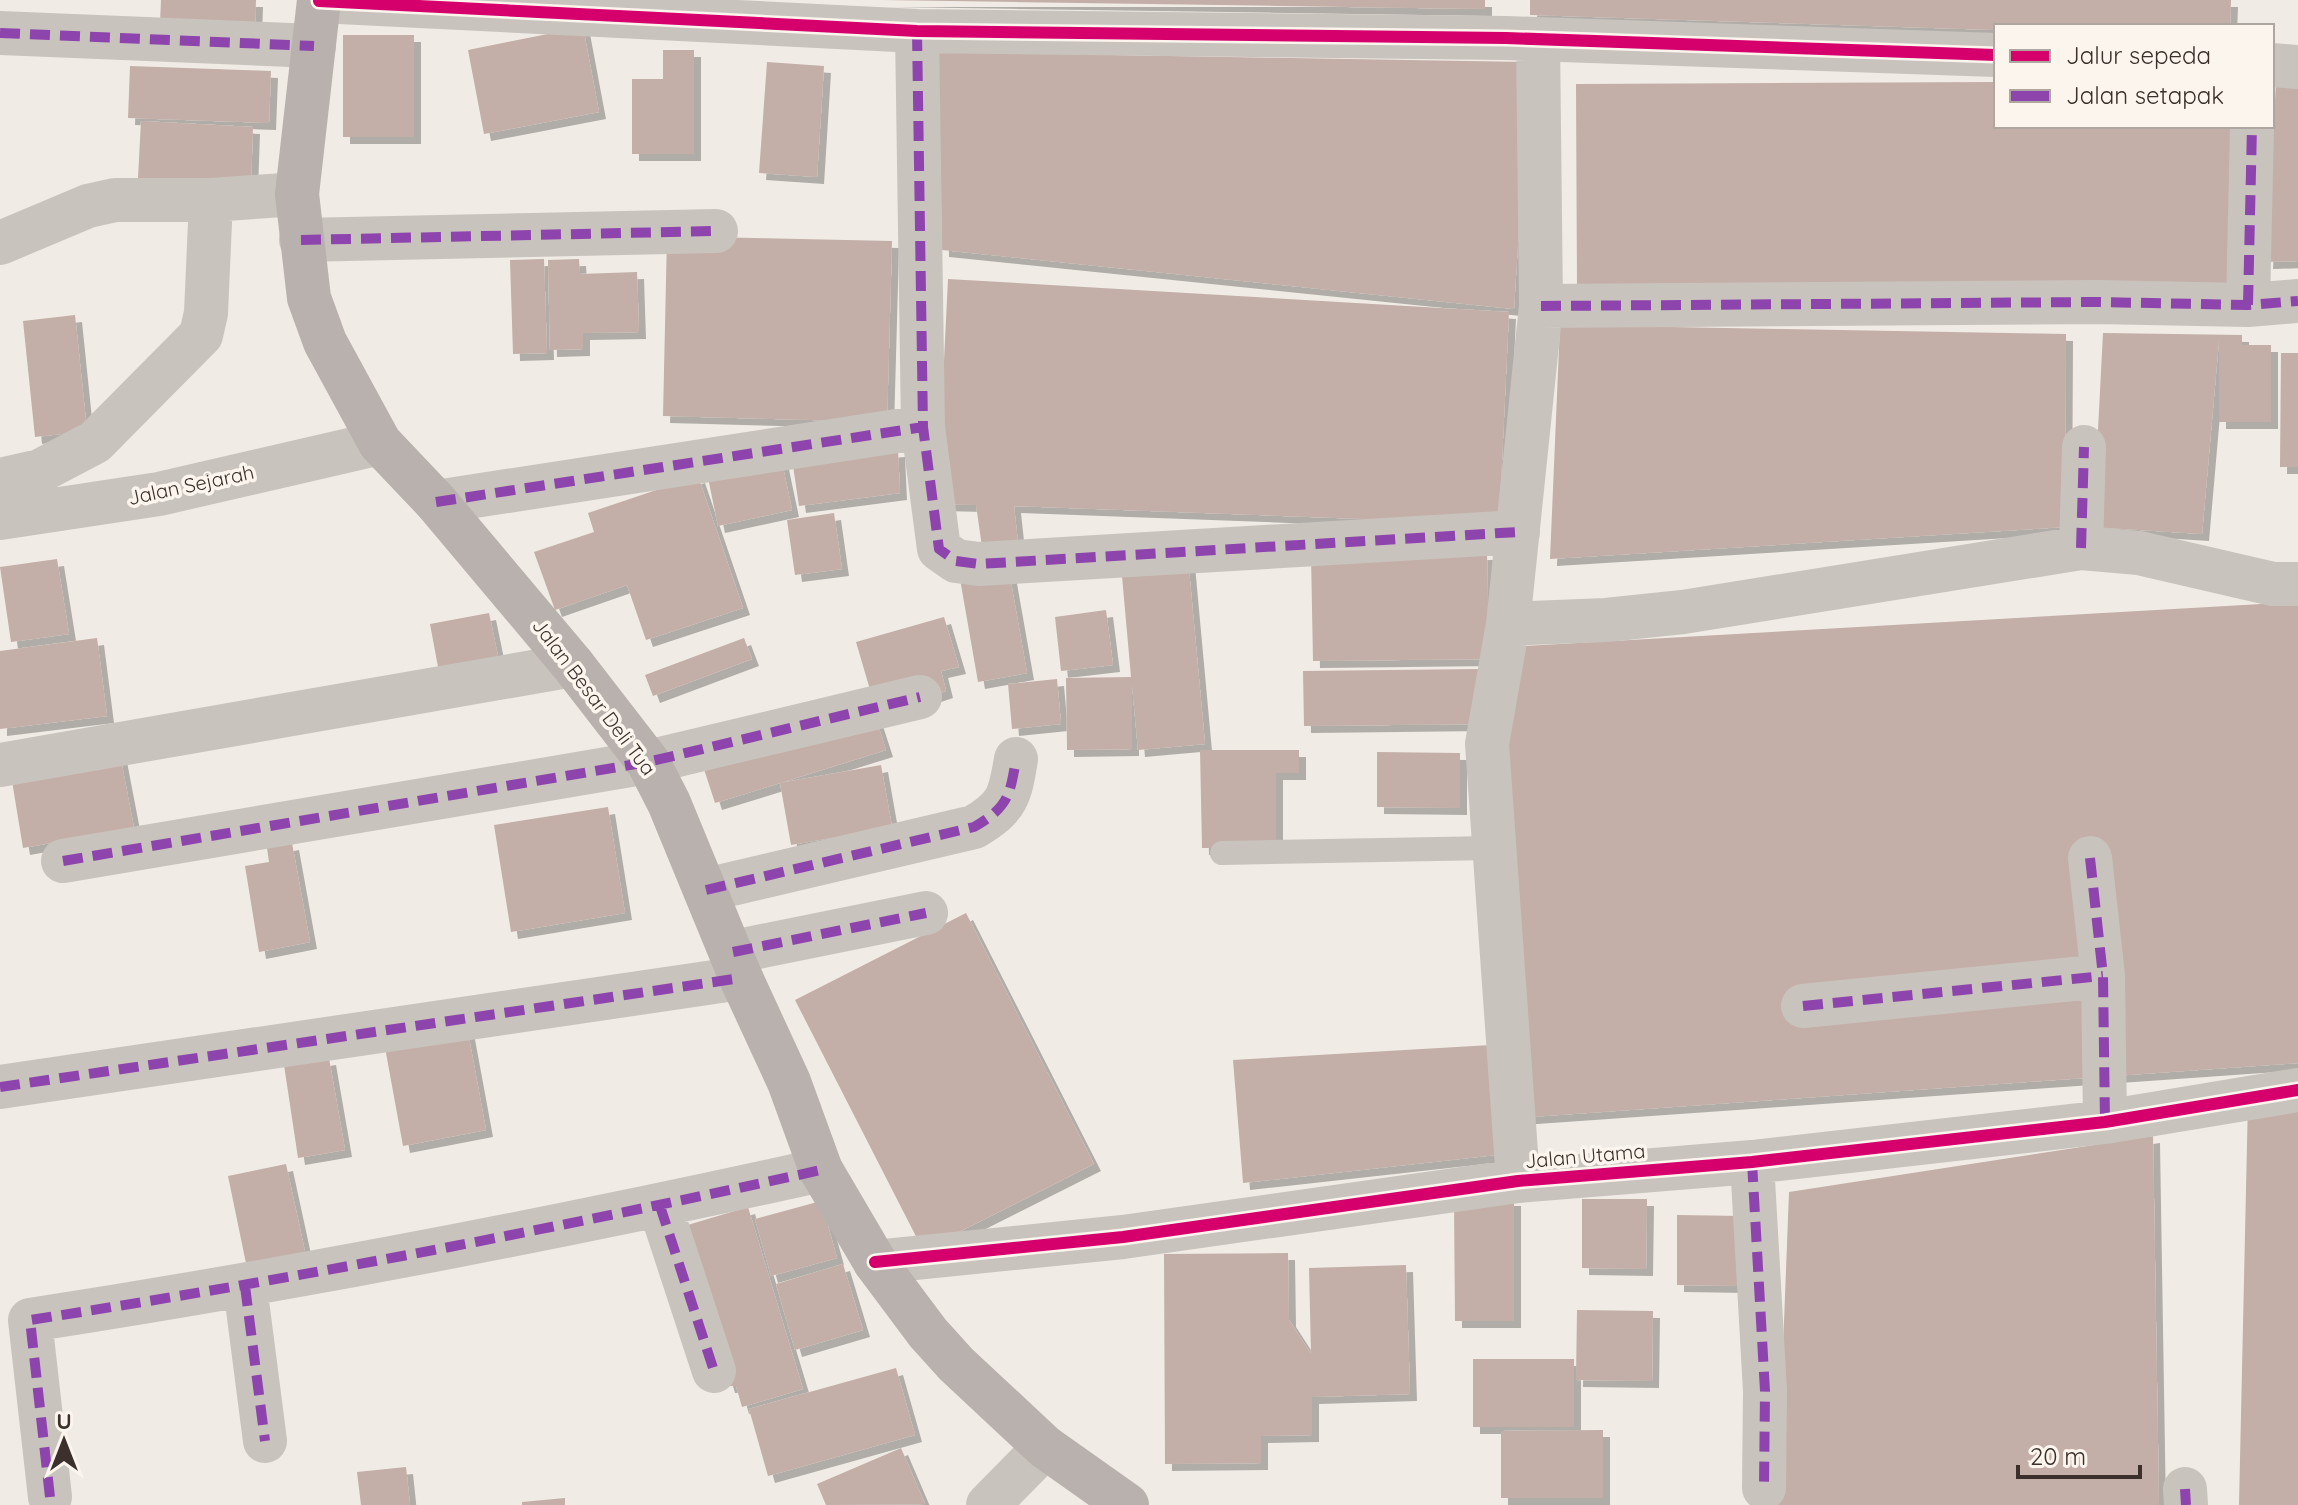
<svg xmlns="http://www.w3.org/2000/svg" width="2298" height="1505" font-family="Quicksand,sans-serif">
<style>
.building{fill:#c3afa7;filter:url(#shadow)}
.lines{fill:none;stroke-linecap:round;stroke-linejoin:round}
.service{stroke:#c9c3be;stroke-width:24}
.minor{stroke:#c9c3be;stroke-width:44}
.primary{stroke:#b8b1ad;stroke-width:44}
.quiet{stroke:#8e44ad;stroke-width:10;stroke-dasharray:20 10;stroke-linecap:butt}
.cycleway-casing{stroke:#fbf5ee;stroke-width:17}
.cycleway{stroke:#d6006c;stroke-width:12}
.labels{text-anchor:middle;stroke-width:7;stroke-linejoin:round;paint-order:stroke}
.street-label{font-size:20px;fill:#3b302b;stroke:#fbf5ee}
</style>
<defs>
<filter id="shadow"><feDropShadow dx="7" dy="7" stdDeviation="0" flood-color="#0004"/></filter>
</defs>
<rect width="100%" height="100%" fill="#f0ebe5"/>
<path class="building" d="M 161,0 L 256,0 L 255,28 L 160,23 Z
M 882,0 L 1485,0 L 1485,9 Z
M 1530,0 L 2231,0 L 2230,26 L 1996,26 L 1996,30 L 1530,15 Z
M 583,27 L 599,112 L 484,134 L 468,50 Z
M 343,35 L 414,35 L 414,137 L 343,137 Z
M 663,50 L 694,50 L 694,154 L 632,154 L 632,79 L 663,79 Z
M 938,52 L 1529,62 L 1514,309 L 942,250 Z
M 767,62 L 824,66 L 817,177 L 759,173 Z
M 130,66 L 271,71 L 269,123 L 128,118 Z
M 1996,82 L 1996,126 L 2233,126 L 2231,286 L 1577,291 L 1576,84 Z
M 2276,82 L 2298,82 L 2298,261 L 2266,262 Z
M 141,121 L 253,127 L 251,183 L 138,178 Z
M 667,236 L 892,241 L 887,422 L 663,416 Z
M 544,259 L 547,353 L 513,354 L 510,260 Z
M 579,259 L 580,274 L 637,272 L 639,332 L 583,333 L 583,349 L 550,350 L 548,260 Z
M 948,279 L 1509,312 L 1499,524 L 1014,506 L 1018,543 L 982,547 L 976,505 L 937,504 Z
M 75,315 L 87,431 L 35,437 L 23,321 Z
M 1560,325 L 2066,334 L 2065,527 L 1550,559 Z
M 2103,333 L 2242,335 L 2242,345 L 2271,345 L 2271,422 L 2219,422 L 2219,340 L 2202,534 L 2093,527 Z
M 2281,353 L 2298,353 L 2298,467 L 2280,467 Z
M 898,450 L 900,493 L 799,506 L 792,459 Z
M 781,458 L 792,510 L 718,526 L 707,473 Z
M 698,476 L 743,608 L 646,640 L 627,585 L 555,610 L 534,552 L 594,532 L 588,513 Z
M 834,513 L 842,569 L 795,575 L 787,520 Z
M 1487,553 L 1489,659 L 1313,661 L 1311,555 Z
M 57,559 L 69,634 L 11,642 L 0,567 Z
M 1188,559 L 1205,744 L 1138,750 L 1132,684 L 1132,749 L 1067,750 L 1066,678 L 1131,677 L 1121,565 Z
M 1009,571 L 1027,673 L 978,682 L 960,579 Z
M 2298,602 L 2298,1063 L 1516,1118 L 1510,1038 L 1508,647 Z
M 1106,610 L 1113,665 L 1061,671 L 1055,617 Z
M 489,613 L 501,671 L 441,683 L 430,624 Z
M 944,617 L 959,667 L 941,671 L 946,691 L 925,698 L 871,693 L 856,642 Z
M 97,638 L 107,716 L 0,729 L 0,651 Z
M 744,638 L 752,659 L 653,696 L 645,675 Z
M 1478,669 L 1479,724 L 1304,726 L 1303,671 Z
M 1057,679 L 1061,724 L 1012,729 L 1008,684 Z
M 873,710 L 886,750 L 780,783 L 881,765 L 892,827 L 791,845 L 780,783 L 715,803 L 702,763 Z
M 1200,750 L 1299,750 L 1299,773 L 1276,773 L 1276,848 L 1202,848 Z
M 1377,752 L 1460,753 L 1460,808 L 1377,807 Z
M 120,755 L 134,828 L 23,848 L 11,775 Z
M 608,807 L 625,913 L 511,932 L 494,825 Z
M 292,843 L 310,942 L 259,952 L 245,866 L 269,862 L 267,848 Z
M 966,913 L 1094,1164 L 923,1250 L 795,1000 Z
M 467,1027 L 486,1130 L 403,1146 L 384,1042 Z
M 1491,1045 L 1496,1155 L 1243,1183 L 1233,1060 Z
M 329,1058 L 345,1150 L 298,1158 L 284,1065 Z
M 2248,1100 L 2298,1101 L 2298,1505 L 2239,1505 Z
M 2153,1136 L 2159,1505 L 1777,1505 L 1789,1192 Z
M 286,1164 L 307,1261 L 248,1273 L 228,1176 Z
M 1454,1199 L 1514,1199 L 1514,1321 L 1455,1321 Z
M 1582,1199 L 1647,1199 L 1646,1269 L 1582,1268 Z
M 821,1201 L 837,1258 L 771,1276 L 755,1219 Z
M 748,1207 L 803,1389 L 742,1407 L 736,1386 L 728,1386 L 681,1227 Z
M 1677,1215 L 1742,1216 L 1741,1286 L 1677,1285 Z
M 1288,1253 L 1289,1320 L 1311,1354 L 1309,1268 L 1406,1265 L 1410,1394 L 1312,1397 L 1312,1435 L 1261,1436 L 1261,1463 L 1165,1464 L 1164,1254 Z
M 843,1264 L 863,1330 L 795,1350 L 776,1284 Z
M 1577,1310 L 1653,1311 L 1652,1381 L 1576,1380 Z
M 1473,1359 L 1574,1359 L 1574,1427 L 1473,1427 Z
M 896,1368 L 915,1435 L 768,1476 L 749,1409 Z
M 1603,1430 L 1603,1498 L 1501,1498 L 1501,1431 Z
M 901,1448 L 925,1504 L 826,1505 L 817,1484 Z
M 406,1467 L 410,1505 L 361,1505 L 357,1472 Z
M 565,1498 L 565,1505 L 522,1505 L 522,1502 Z"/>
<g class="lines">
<path class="service" d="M 1222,853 L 1492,848"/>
<path class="minor" d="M 319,1 L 917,31 L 1506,38 L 1996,55
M 917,31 L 923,427 L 939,549 L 956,561 L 979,564 L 1518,532
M 0,33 L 314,46
M 2272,65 L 2298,67
M 301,240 L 716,231
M 0,243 L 88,206 L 115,200 L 211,200 L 297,194
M 2248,305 L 2252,126
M 1541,306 L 2097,302 L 2248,305 L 2298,301
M 0,480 L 40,471 L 95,442 L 201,335 L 206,313 L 211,200
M 436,502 L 923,427
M 0,518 L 159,494 L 380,443
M 2081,548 L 2084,447
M 1508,624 L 1606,620 L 1683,612 L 2081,548 L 2139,553 L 2273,584 L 2298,584
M 0,765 L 573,665
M 2090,858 L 2103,976 L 2105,1122
M 63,861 L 648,762 L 920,697
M 706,890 L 974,827 C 1008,807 1010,796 1016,759
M 733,952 L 926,913
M 1803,1006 L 2103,976
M 0,1087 L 741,978
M 1752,1162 L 1765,1391 L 1764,1488
M 1518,1181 L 1487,744 L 1508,624 L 1541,306 L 1538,39
M 660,1206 L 714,1371
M 875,1262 L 1123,1237 L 1518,1181 L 1752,1162 L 2105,1122 L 2298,1090
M 245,1286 L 265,1441
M 2185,1489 L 2186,1505
M 50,1497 L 30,1320 C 295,1279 559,1228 821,1170
M 988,1505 L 1045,1447"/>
<path class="primary" d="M 319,0 L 297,194 L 309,298 L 325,342 L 380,443 L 436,502 L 573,665 L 648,762 L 669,803 L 741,978 L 789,1082 L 821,1170 L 875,1262 L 928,1333 L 956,1364 L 1045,1447 L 1127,1505"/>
<path class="quiet" d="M 917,31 L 923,427 L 939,549 L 956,561 L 979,564 L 1518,532
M 0,33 L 314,46
M 301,240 L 716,231
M 2248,305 L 2252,126
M 1541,306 L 2097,302 L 2248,305 L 2298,301
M 436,502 L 923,427
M 2081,548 L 2084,447
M 2090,858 L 2103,976 L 2105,1122
M 63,861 L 648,762 L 920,697
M 706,890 L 974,827 C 1008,807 1010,796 1016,759
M 733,952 L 926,913
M 1803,1006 L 2103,976
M 0,1087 L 741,978
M 1752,1162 L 1765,1391 L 1764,1488
M 660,1206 L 714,1371
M 245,1286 L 265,1441
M 2185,1489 L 2186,1505
M 50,1497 L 30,1320 C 295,1279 559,1228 821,1170"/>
<defs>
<path id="cycleway" d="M 319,1 L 917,31 L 1506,38 L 1996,55
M 875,1262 L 1123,1237 L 1518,1181 L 1752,1162 L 2105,1122 L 2298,1090"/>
</defs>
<use href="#cycleway" class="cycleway-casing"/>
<use href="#cycleway" class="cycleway"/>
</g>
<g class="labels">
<g class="street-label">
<text transform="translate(191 485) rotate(-12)" y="7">Jalan Sejarah</text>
<text transform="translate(594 697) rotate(53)" y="7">Jalan Besar Deli Tua</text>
<text transform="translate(1585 1156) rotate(-5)" y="7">Jalan Utama</text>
</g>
</g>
<rect x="1994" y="24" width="280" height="104" fill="#fbf5ee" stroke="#aea6a0" stroke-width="2"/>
<rect x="2010" y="50" width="40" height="12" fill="#d6006c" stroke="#aea6a0" stroke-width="2"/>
<text x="2066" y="64" font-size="24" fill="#3b302b">Jalur sepeda</text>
<rect x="2010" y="90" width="40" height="12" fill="#8e44ad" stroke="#aea6a0" stroke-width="2"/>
<text x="2066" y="104" font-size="24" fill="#3b302b">Jalan setapak</text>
<g transform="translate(64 1441)" stroke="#fbf5ee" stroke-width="6" paint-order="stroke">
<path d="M0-6L14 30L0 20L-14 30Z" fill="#3b302b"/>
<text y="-12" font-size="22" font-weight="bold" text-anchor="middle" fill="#3b302b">U</text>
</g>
<path d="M2018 1465v12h122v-12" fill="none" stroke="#3b302b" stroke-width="4"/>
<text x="2030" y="1465" font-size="24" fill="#3b302b" stroke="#fbf5ee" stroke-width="6" paint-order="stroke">20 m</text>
</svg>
